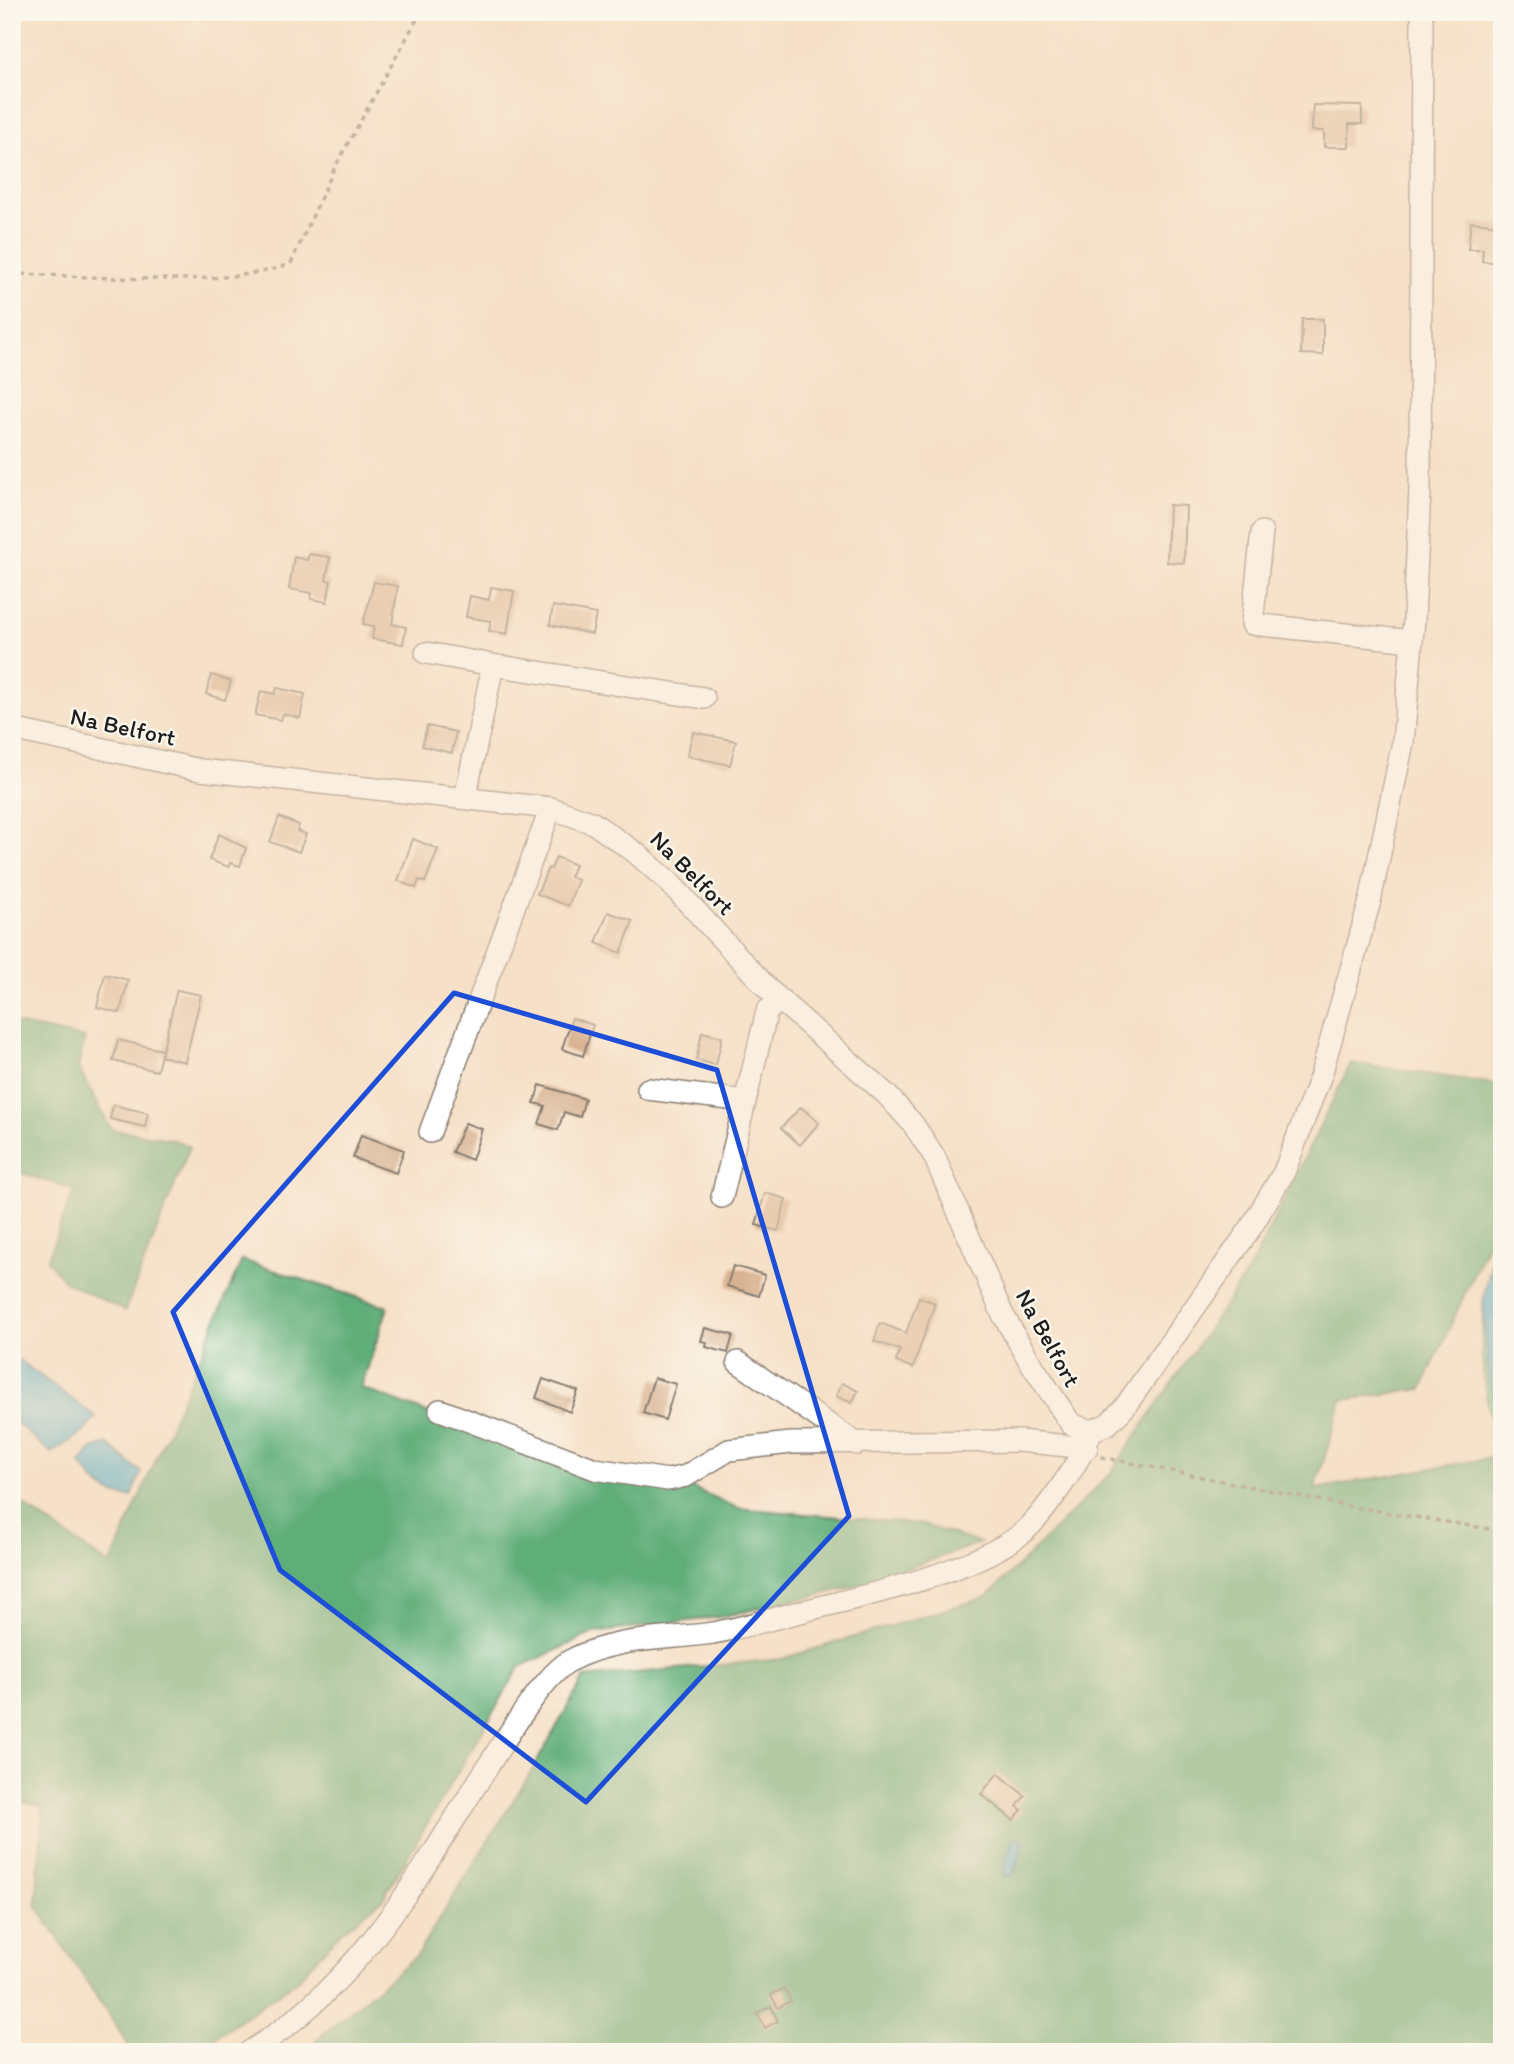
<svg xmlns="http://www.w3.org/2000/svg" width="1514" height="2064" font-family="Itim,sans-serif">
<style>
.green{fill:#73c98d;stroke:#487254;stroke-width:2}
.forest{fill:#5ead78;stroke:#3d644a;stroke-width:2}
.water{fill:#4eadcd;stroke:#356474;stroke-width:2}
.building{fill:#d8b292}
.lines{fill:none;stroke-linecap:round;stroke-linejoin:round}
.minor-casing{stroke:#897e72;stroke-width:24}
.path{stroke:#897e72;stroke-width:3.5;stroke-dasharray:5 5;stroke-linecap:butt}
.minor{stroke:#fff;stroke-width:21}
.marked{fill:none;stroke:#1d4ed8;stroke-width:5;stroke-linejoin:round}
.labels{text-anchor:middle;stroke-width:5;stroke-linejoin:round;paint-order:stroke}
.street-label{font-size:24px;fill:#1c1c1c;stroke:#fbf7ec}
</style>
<rect width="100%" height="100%" fill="#fbf7ec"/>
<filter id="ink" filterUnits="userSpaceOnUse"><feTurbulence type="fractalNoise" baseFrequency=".0143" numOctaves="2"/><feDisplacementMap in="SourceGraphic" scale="14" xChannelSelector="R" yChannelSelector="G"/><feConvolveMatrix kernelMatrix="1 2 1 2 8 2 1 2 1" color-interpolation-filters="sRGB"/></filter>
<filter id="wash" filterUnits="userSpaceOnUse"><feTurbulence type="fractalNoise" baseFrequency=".00686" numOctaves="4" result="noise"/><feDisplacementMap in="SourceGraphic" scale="28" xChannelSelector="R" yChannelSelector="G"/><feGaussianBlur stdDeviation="1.57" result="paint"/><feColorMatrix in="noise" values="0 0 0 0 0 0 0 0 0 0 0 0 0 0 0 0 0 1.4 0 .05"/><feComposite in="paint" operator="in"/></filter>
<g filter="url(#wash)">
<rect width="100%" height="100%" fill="#f6e0c7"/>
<path class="green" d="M 1502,1213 L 1502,1450 C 1492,1434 1490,1417 1487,1399 C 1474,1331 1487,1279 1502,1213 Z"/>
<path class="forest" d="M 12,1023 L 85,1038 L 78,1067 L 111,1129 L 171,1139 L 190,1146 L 125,1311 L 65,1282 L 47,1260 L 74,1190 L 12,1170 Z
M 1351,1063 L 1502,1085 L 1502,1115 L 1494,1183 L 1502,1211 L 1422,1389 L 1342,1400 L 1315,1489 L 1502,1456 L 1502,2052 L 302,2052 L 417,1955 L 534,1767 L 584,1678 L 781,1659 L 987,1597 L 1109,1475 L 1250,1268 Z
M 242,1260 L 388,1307 L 361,1388 L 595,1476 L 686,1485 L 737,1508 L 921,1524 L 980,1543 L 854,1587 L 720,1617 L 593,1633 L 520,1667 L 382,1900 L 341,1932 L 295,1982 L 204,2045 L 190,2052 L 133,2052 L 36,1905 L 43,1807 L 12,1799 L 12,1497 L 110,1565 Z"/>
<path class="water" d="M 1502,1115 L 1502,1208 L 1494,1183 Z
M 1502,1213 L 1502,1429 L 1489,1383 L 1483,1301 Z
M 12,1355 L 96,1417 L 84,1432 L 51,1453 L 12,1419 Z
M 107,1444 L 141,1472 L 132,1497 C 106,1497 94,1482 80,1463 L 92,1449 Z
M 1014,1838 L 1021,1840 L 1022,1847 L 1014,1874 L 1006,1877 L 1003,1871 Z"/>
<g id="blocks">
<path class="building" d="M 1313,105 L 1362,106 L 1362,124 L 1349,124 L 1349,147 L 1324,147 L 1324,131 L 1312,131 Z
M 1471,222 L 1502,225 L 1502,263 L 1482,261 L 1483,249 L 1468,249 Z
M 1302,319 L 1323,319 L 1323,355 L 1301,354 Z
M 1169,505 L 1186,506 L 1184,563 L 1167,562 Z
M 309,554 L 330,557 L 326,580 L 331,581 L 327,602 L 311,599 L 312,593 L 289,589 L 294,557 L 307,560 Z
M 374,582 L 398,586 L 392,624 L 406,627 L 403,644 L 372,639 L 374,626 L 363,624 Z
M 491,587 L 514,591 L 507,634 L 489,631 L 491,621 L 466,617 L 470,596 L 489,600 Z
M 553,606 L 596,614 L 592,634 L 550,625 Z
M 211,675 L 231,681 L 225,700 L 206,694 Z
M 277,688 L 305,694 L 300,718 L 283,714 L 281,720 L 255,715 L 261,691 L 275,694 Z
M 427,726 L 456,732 L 452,753 L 422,746 Z
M 693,732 L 736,741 L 730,765 L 687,756 Z
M 279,817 L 299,825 L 297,831 L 306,834 L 299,852 L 270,842 Z
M 219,834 L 246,848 L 240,866 L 230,863 L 229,867 L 209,860 Z
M 413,839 L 438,849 L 425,882 L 419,880 L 416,888 L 398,881 Z
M 556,857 L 575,865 L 570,877 L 578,880 L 568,906 L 537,894 L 548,868 L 551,869 Z
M 608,912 L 633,921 L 621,953 L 596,943 Z
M 105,974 L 128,980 L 120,1013 L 97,1007 Z
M 177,990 L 201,995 L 185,1062 L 161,1056 Z
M 572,1018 L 593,1025 L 583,1056 L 562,1049 Z
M 702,1032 L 722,1037 L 716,1065 L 696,1060 Z
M 118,1040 L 162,1050 L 157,1071 L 113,1061 Z
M 540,1085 L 585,1099 L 580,1117 L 564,1112 L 558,1130 L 539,1124 L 545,1106 L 534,1103 Z
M 113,1105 L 148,1113 L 145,1127 L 110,1119 Z
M 801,1107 L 819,1123 L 800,1145 L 781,1128 Z
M 465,1123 L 482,1129 L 472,1160 L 452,1152 Z
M 361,1135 L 404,1150 L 396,1173 L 353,1158 Z
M 765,1193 L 786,1199 L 778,1231 L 756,1225 Z
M 733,1266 L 765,1275 L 759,1296 L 727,1286 Z
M 919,1297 L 935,1303 L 913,1368 L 896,1362 L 900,1350 L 874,1341 L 880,1323 L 906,1333 Z
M 705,1328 L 733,1335 L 728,1353 L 706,1347 L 707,1342 L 701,1341 Z
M 654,1378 L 676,1384 L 665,1420 L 643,1413 Z
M 543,1379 L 578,1391 L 570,1412 L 536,1398 Z
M 842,1383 L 858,1391 L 852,1403 L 836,1396 Z
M 998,1773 L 1025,1796 L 1017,1806 L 1022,1810 L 1013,1820 L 981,1794 Z
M 784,1988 L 791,2001 L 778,2008 L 771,1995 Z
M 771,2006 L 778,2021 L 765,2028 L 757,2013 Z"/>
</g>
</g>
<g filter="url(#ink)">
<use href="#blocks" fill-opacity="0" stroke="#897e72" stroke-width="2"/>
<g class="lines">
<defs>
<path id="minor" d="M 1262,532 L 1252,624 L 1412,641
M 426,653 L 493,665
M 12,729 L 200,770 L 551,808 L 593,823 L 636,853 L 669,882 L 768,989 L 887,1095 L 913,1124 L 934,1156 L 1002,1313 L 1029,1360 L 1071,1424 L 1091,1431
M 465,798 L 493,665 L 704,698
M 648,1089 L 745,1101
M 430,1132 L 551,808
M 722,1197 L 767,1011 L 781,1000
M 738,1362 L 857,1444
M 440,1410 L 595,1469 L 668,1480 L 686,1476 L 729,1450 L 791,1443 L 1019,1441 L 1087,1448
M 1091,1431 L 1108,1424 L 1124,1408 L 1250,1229 L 1284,1172 L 1321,1075 L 1370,901 L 1403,742 L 1414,619 L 1420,489 L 1422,12
M 249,2052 C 360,1984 416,1879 483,1774 C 502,1745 543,1675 571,1660 C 614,1637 666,1640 713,1633 C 742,1628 771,1619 800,1612 C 863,1596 968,1574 1020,1535 C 1042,1518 1084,1457 1091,1431"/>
</defs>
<use href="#minor" class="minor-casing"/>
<path class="path" d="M 12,274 C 83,275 230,290 291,263 L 334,169 L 421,12
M 1101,1457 L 1353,1507 L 1502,1531"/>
<use href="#minor" class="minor"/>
</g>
</g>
<path d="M0 0H1514V2064H0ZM 454,993 L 717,1070 L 849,1516 L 586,1802 L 280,1570 L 173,1312 Z" fill="#f6e0c7" fill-opacity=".55" fill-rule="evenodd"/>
<path class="marked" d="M 454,993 L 717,1070 L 849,1516 L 586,1802 L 280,1570 L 173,1312 Z"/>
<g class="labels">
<g class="street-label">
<text transform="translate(123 727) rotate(12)" y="8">Na Belfort</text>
<text transform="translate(692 873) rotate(45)" y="8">Na Belfort</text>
<text transform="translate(1048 1338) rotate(61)" y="8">Na Belfort</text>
</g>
</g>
<rect width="1514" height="2064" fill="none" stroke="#fbf7ec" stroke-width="42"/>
</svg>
